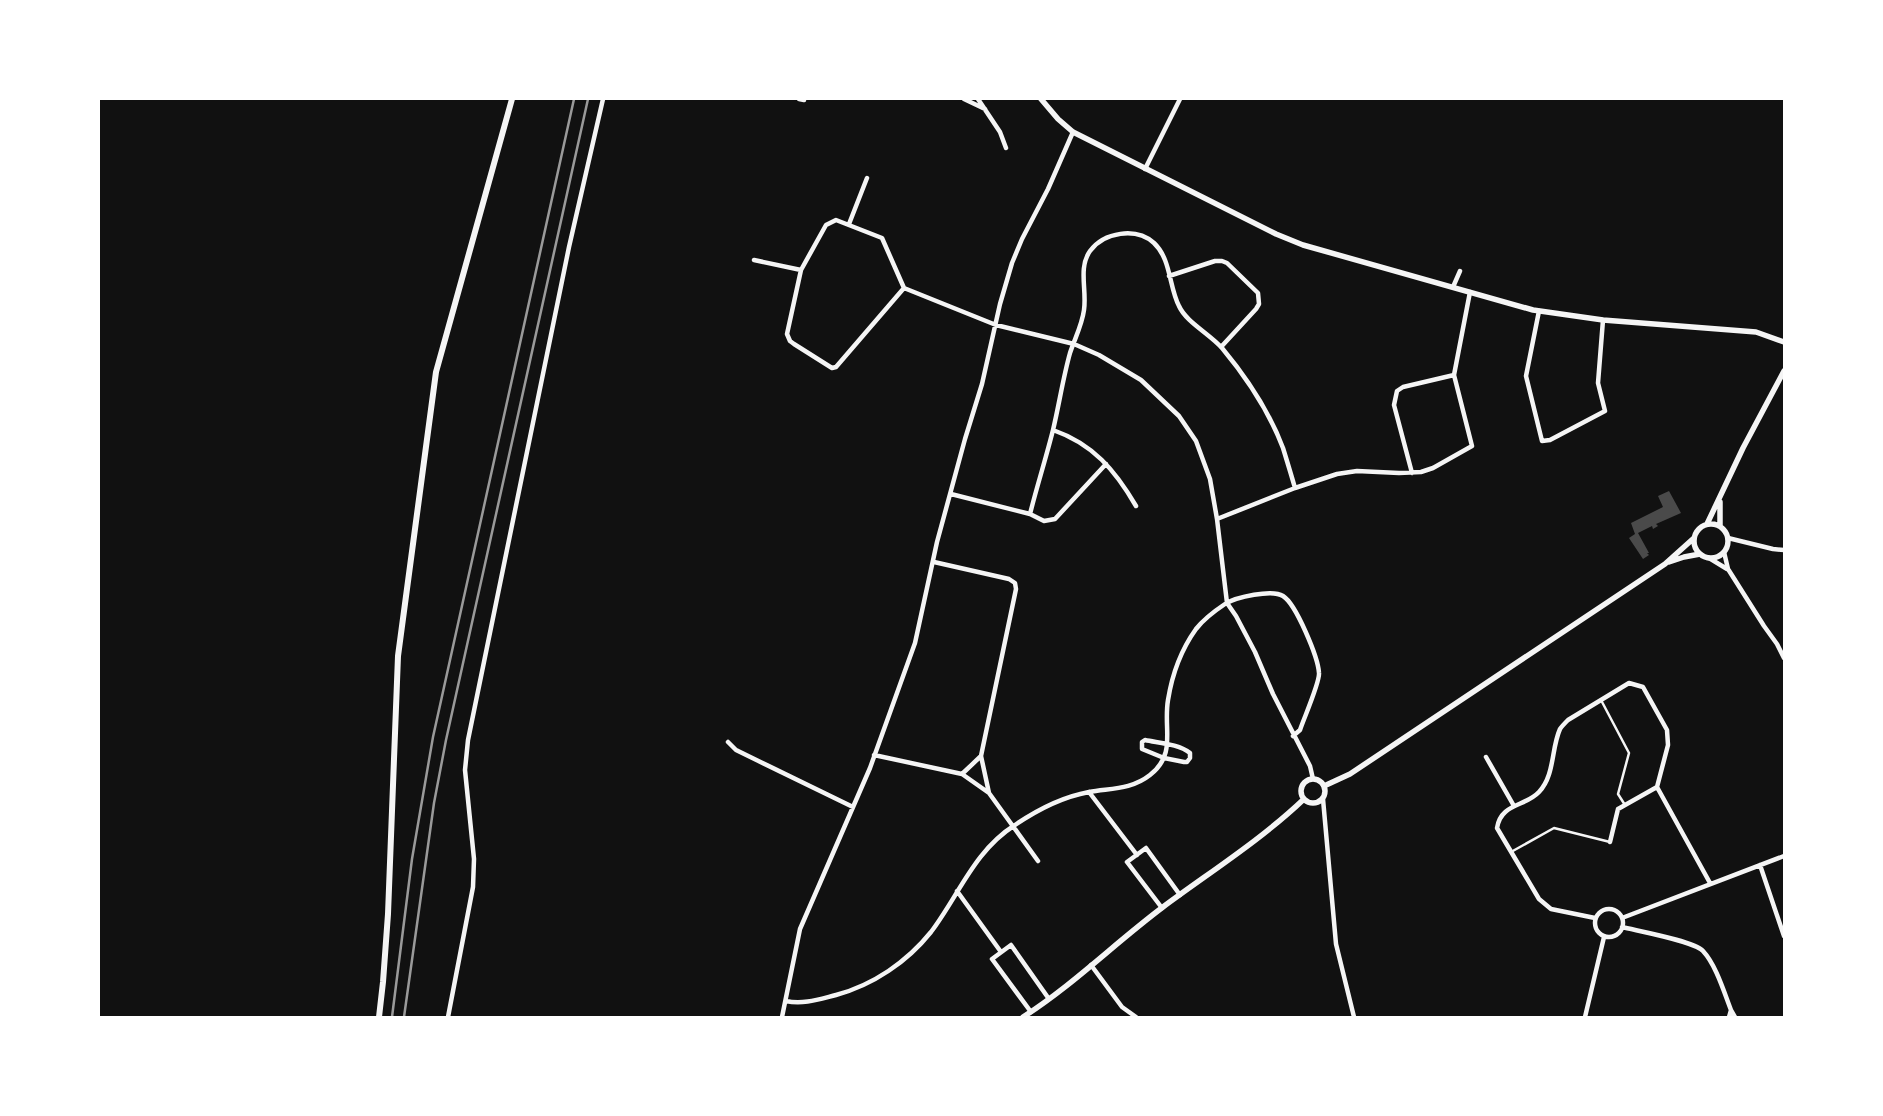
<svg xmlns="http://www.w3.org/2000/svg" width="1883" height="1116" font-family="Cabin,sans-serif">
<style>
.building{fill:#4a4a4a}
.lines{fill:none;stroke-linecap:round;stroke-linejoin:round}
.service{stroke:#f5f5f5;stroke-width:2.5}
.minor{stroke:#f5f5f5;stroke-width:4.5}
.tertiary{stroke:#f5f5f5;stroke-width:5.5}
.secondary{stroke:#f5f5f5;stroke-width:6}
.rail{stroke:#9a9a9a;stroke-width:2.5}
</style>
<rect width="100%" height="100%" fill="#111"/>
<path class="building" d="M 1669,491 L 1681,513 L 1656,524 L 1658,526 L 1653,529 L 1652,526 L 1638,533 L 1649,553 L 1647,553 L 1649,555 L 1643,559 L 1629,538 L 1635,534 L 1631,523 L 1663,507 L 1658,496 Z"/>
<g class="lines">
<path class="service" d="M 1601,700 L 1629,753 L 1618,794 L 1625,805
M 1511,852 L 1554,828 L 1610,842"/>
<path class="minor" d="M 799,99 L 804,100
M 964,99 L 985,109
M 978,99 L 1000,132 L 1006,148
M 1145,169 L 1180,99
M 836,220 L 882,238 L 904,288 L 836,367 L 832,368 L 794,344 L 790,341 L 787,334 L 801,270 L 826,225 Z
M 849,224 L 867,178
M 754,260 L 801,270
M 1169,276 L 1215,261 L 1222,261 L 1227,263 L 1258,293 L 1259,304 L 1256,309 L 1221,347
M 1453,287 L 1460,271
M 904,288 L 996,325 L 1074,344 L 1099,355 L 1141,380 L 1179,416 L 1196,441 L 1210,479 L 1217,519 L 1227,603 L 1236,616 L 1255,652 L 1273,694 L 1310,766 L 1313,779
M 1539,311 L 1526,376 L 1542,441 L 1550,440 L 1605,411 L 1598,383 L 1603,320
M 1053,430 C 1093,444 1115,470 1136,506
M 1412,473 L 1394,405 L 1397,391 L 1403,387 L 1454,375
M 951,494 L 1030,514 C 1037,486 1046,458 1053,430 C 1059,405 1063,378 1070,353 C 1075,338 1082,325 1084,310 C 1087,290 1078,268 1090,251 C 1104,232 1136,227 1154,243 C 1171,259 1169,287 1179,306 C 1186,322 1210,334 1222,348 C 1247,378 1269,411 1283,448 C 1287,461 1291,474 1295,488
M 1030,514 L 1044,521 L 1055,519 L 1106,464
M 1217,519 L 1295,488 L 1337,474 L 1357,471 L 1399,473 L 1421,472 L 1433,468 L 1472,446 L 1454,375 L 1470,292
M 1728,538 L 1773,549 L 1784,550
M 1724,552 L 1728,569 L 1764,626 L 1777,644 L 1784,658
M 1709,558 L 1727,569
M 1145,740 C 1159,743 1179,744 1190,753 L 1190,758 L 1187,762 L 1184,762 L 1164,758 L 1142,749 L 1142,742 Z
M 728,742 L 736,750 L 853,807
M 874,755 L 962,774 L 981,756 L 1016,589 L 1015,583 L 1009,579 L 934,562
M 981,756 L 989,793
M 1486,757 L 1514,806
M 962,774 L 989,793 L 1038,861
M 1089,792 L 1137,855
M 1323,799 L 1336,944 L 1354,1017
M 1610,842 L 1618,809 L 1657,787
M 1760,865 L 1784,936
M 957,891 L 1001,952
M 1162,908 L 1127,862 L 1146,848 L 1180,895
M1595 923a14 14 0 1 1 28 0a14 14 0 1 1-28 0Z
M 1595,918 L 1551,909 L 1539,899 L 1497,828 C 1501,803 1525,807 1539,792 C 1555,775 1551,749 1560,729 C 1562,726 1565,723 1568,720 L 1629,683 L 1643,687 L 1667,730 L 1668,745 L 1657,787 L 1710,883
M 1622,918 L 1784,856
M 1622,927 C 1638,931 1694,941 1703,951 C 1716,965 1724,992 1731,1010 L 1729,1017
M 1091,965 L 1122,1007 L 1136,1017
M 786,1001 C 803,1005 820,999 836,995 C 873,985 907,962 931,932 C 959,895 974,851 1015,825 C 1037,810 1062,797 1089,792 C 1110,788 1131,790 1150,775 C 1177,754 1163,729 1168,700 C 1172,675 1181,650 1196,629 C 1203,620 1216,610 1225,604 C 1236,597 1272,589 1283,596 C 1296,604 1318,657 1319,673 C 1320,682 1304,718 1300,730 L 1293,736
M 1731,1010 L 1735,1017
M 1031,1012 L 992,959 L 1011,945 L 1049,999
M 448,1017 L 473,887 L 474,859 L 465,770 L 468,740 L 569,247 L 603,99
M 782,1017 L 800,929 L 870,768 L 915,643 L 937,542 L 965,439 L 982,384 L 1000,304 L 1012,263 L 1022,239 L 1048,189 L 1073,132
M 1585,1017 L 1604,937"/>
<path class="tertiary" d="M 1041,99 L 1058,119 L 1073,132 L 1276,234 L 1303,245 L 1533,310 L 1603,320 L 1756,332 L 1784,342
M 1720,502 L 1720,526
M 1707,524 L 1743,448 L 1784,371
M1694 541a17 17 0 1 1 34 0a17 17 0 1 1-34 0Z
M 1669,562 L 1684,557 L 1700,554
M1301 791a12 12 0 1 1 24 0a12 12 0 1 1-24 0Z
M 1324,786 L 1350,774 L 1665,564 L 1694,538
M 1023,1017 C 1073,985 1115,943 1163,907 C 1210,872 1261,840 1304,799"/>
<path class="secondary" d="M 379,1017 L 383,982 L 388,914 L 398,656 L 436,372 L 512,99"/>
<path class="rail" d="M 392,1017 L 412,859 L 433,737 L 574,99
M 404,1017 L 434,803 L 446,740 L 588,99"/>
</g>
<rect width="1883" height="1116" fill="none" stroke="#ffffff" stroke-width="200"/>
</svg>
